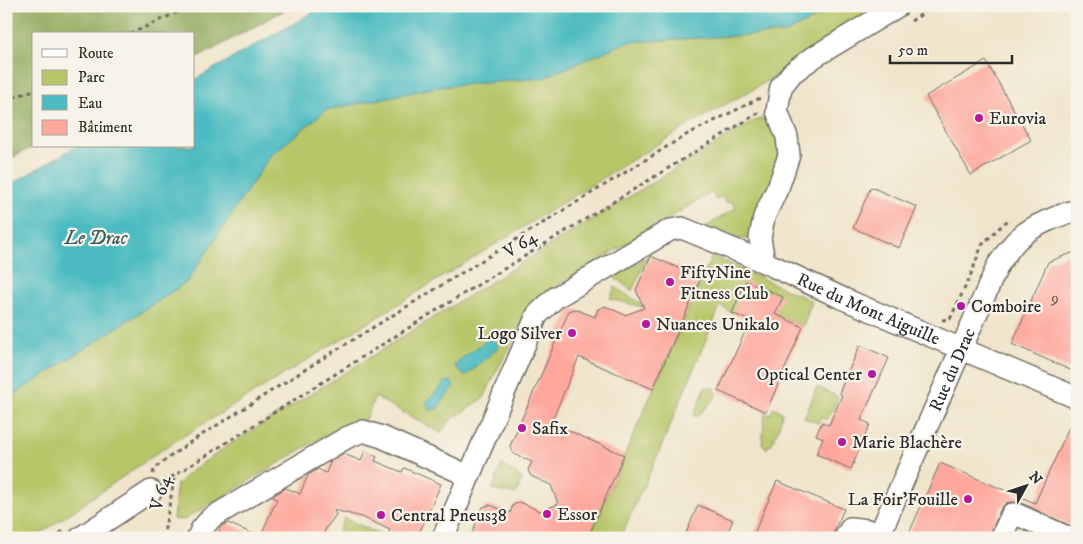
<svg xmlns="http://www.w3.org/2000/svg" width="1083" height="544" font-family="'IM FELL DW Pica',serif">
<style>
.green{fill:#b7c669;stroke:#71784a}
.forest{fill:#91ab5d;stroke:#5e6b44}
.water{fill:#4cbbc1;stroke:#3c7376}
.building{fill:#fea79c}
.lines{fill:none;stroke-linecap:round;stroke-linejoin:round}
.minor-casing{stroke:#706c63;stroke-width:24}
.path{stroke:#706c63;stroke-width:3;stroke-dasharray:4 4;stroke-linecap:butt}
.minor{stroke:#fff;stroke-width:21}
.poi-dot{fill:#b5179e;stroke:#f7f3e8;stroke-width:2}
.labels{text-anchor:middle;stroke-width:4.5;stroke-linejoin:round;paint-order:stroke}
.number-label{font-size:15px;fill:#604a47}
.poi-label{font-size:18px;fill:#2b2b2b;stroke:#f7f3e8;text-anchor:start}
.street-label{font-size:18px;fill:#2b2b2b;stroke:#f7f3e8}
.water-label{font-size:19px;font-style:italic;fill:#375d60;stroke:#f7f3e8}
</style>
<rect width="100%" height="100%" fill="#f7f3e8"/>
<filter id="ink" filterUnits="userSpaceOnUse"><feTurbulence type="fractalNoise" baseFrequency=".02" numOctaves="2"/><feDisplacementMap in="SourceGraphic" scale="10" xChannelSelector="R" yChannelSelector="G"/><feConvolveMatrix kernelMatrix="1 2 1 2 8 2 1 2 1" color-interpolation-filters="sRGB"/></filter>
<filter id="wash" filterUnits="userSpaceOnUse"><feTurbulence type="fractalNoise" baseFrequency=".0096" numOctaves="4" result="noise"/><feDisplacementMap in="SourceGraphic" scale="20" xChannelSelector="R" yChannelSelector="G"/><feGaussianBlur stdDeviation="1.12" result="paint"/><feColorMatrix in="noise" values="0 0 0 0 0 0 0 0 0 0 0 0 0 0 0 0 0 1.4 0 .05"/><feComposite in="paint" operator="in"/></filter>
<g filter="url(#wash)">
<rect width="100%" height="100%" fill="#f0e5cb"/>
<path class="green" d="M 839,6 L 888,6 L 759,86 L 694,122 L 166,447 L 34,538 L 6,538 L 6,400 L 187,282 L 270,156 L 326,110 L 437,87 L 543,78 L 627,42 L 786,33 Z
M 764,118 L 768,118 L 778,138 L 782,156 L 755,237 C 738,243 720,234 704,228 L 736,208 L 731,201 L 726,203 L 722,196 L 716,200 L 712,192 L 535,299 L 494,376 L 484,398 L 449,421 L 441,433 L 375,397 L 366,419 L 327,441 L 324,436 L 184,520 L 173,519 L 177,484 L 190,472 L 229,445 L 563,237 L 752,122 Z
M 648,256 L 632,291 L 614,277 Z
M 712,256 L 812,301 L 803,327 L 775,314 L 732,313 L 720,306 L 656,459 L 620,538 L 588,538 Z
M 615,287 L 647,308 L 610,299 Z
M 705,387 L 713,388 L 716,392 L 715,398 L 697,417 L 694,415 Z
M 817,387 L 838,397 L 827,420 L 821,417 L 818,423 L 804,418 Z
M 774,407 L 782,412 C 781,424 776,435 771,445 L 768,446 L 767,449 L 762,444 L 765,413 L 770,415 Z
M 502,464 L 522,479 L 516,494 L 492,490 Z
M 344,518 L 388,538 L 336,538 Z"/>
<path class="forest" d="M 6,6 L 292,6 L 194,60 L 194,34 L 34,34 L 34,146 L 6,161 Z"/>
<path class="water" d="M 324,6 L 839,6 L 786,33 L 627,42 L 543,78 L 437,87 L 326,110 L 270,156 L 187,282 L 6,400 L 6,187 L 77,146 L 194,146 L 194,80 Z
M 490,338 L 495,340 L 499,347 L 469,373 L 464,376 L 455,366 L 461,359 Z
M 451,381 L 454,388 L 450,391 L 437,409 L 430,410 L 426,403 L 445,382 Z"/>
<g id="blocks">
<path class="building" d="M 986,61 L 1031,140 L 971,175 L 926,96 Z
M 871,187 L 917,207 L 899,248 L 853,228 Z
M 1077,251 L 1077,373 L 1012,344 L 1048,262 Z
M 651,256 L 701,278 L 653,389 L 579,357 L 551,423 L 624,455 L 588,538 L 470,538 L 483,507 L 490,505 L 510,513 L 513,505 L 520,502 L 540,511 L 558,504 L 551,485 L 531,476 L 528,470 L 532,462 L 512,453 L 510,446 L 569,311 L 575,309 L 595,317 L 598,309 L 605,306 L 625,315 L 644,308 L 636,290 Z
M 746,281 L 783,297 L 775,314 L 803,327 L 766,412 L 718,391 L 750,321 L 732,313 Z
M 860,345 L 889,358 L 861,420 L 870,424 L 851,469 L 816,454 L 823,438 L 816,435 L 822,422 L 829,425 L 842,395 L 839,393 Z
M 1077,410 L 1077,529 L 1021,503 L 1012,502 L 1006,503 L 1001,508 L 989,538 L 907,538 L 940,463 L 1035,503 Z
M 365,451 L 377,457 L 375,461 L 402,472 L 404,468 L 441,484 L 417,538 L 396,538 L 388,535 L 390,530 L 362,517 L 334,510 L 336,515 L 326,528 L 322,538 L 221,538 L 222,535 L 218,533 L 221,526 L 228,523 L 260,537 L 277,499 L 273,497 L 274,495 L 286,488 L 300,494 L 308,475 L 318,469 L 326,473 L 331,461 L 344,454 L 361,461 Z
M 777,481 L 844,509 L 831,538 L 815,538 L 796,531 L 796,538 L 752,538 Z
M 698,505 L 733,520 L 725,538 L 684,538 Z"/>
</g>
</g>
<g filter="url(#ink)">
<use href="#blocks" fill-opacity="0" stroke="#706c63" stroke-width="1"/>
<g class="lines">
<defs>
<g id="minor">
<path d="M 764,262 L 760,238 L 764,217 L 779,185 L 789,155 L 787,137 L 777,111 L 781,87 L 792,73 L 814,57 L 898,6"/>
<path d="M 80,538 L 151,491"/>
<path d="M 198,538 L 201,530 L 211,518 L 346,438 L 363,431 L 382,437 L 469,476"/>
<path id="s1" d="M 443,538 L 537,315 L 555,298 L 670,230 L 682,228 L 764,262 L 844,299 L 1077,398"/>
<path d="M 845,538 L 851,528 L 867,530 L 880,535"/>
<path id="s2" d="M 878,538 L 998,265 C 1004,257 1010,247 1017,240 C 1032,225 1057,216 1077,210"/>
<path d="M 1001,538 L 1012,514 L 1016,514 L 1069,538"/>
</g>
</defs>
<use href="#minor" class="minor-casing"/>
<path class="path" d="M 911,21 L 935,6
M 130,34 L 191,6
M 6,100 L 34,90
M 942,320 L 950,319 L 970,277 L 982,245 L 1004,223 L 1011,219
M 153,474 L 154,469 L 160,464 L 189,443 L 333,352 L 686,135 L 760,98
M 164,482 L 437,310 L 760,112
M 53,538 L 63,531
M 163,538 L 175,476"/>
<use href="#minor" class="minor"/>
</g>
</g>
<g class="poi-dot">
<circle cx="979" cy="118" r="5"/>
<circle cx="670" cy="282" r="5"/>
<circle cx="961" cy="306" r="5"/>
<circle cx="646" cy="324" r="5"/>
<circle cx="572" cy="333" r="5"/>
<circle cx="872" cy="374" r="5"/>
<circle cx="522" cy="428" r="5"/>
<circle cx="842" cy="442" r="5"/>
<circle cx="968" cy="499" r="5"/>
<circle cx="547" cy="514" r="5"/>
<circle cx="381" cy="515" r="5"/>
</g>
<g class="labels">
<g class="number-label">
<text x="1055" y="303">9</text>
</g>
<g class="poi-label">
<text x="989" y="124">Eurovia</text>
<text x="680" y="278">FiftyNine<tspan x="680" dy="21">Fitness Club</tspan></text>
<text x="971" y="312">Comboire</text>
<text x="656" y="330">Nuances Unikalo</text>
<text x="562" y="339" text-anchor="end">Logo Silver</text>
<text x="862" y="380" text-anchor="end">Optical Center</text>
<text x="532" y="434">Safix</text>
<text x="852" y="448">Marie Blachère</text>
<text x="958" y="505" text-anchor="end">La Foir'Fouille</text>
<text x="557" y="520">Essor</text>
<text x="391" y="521">Central Pneus38</text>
</g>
<g class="street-label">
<text transform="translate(520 244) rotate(-31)" y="6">V 64</text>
<text dy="6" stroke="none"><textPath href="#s1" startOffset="616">Rue du Mont Aiguille</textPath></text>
<text dy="6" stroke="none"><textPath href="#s2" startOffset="184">Rue du Drac</textPath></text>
<text transform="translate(160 493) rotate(-74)" y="6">V 64</text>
</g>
<g class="water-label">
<text x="96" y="244">Le Drac</text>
</g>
</g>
<rect width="1083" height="544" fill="none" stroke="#f7f3e8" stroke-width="25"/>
<rect x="32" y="32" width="162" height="115" fill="#f7f3e8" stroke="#a5a39c"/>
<rect x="42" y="49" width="25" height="8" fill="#ffffff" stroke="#a5a39c"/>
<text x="78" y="58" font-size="15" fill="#2b2b2b">Route</text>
<rect x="42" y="70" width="25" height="15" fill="#b7c669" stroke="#a5a39c"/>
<text x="78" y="82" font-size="15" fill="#2b2b2b">Parc</text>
<rect x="42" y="95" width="25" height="15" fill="#4cbbc1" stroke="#a5a39c"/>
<text x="78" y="108" font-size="15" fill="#2b2b2b">Eau</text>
<rect x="42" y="120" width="25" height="15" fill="#fea79c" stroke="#a5a39c"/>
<text x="78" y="132" font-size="15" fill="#2b2b2b">Bâtiment</text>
<g transform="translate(1026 486) rotate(50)" stroke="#f7f3e8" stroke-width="4" paint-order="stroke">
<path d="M0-4L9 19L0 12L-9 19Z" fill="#2b2b2b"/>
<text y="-8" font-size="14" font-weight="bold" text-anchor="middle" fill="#2b2b2b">N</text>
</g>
<path d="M890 55v8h122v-8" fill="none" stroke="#2b2b2b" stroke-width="2.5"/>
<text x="898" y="55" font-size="15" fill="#2b2b2b" stroke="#f7f3e8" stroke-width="4" paint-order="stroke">50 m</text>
</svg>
